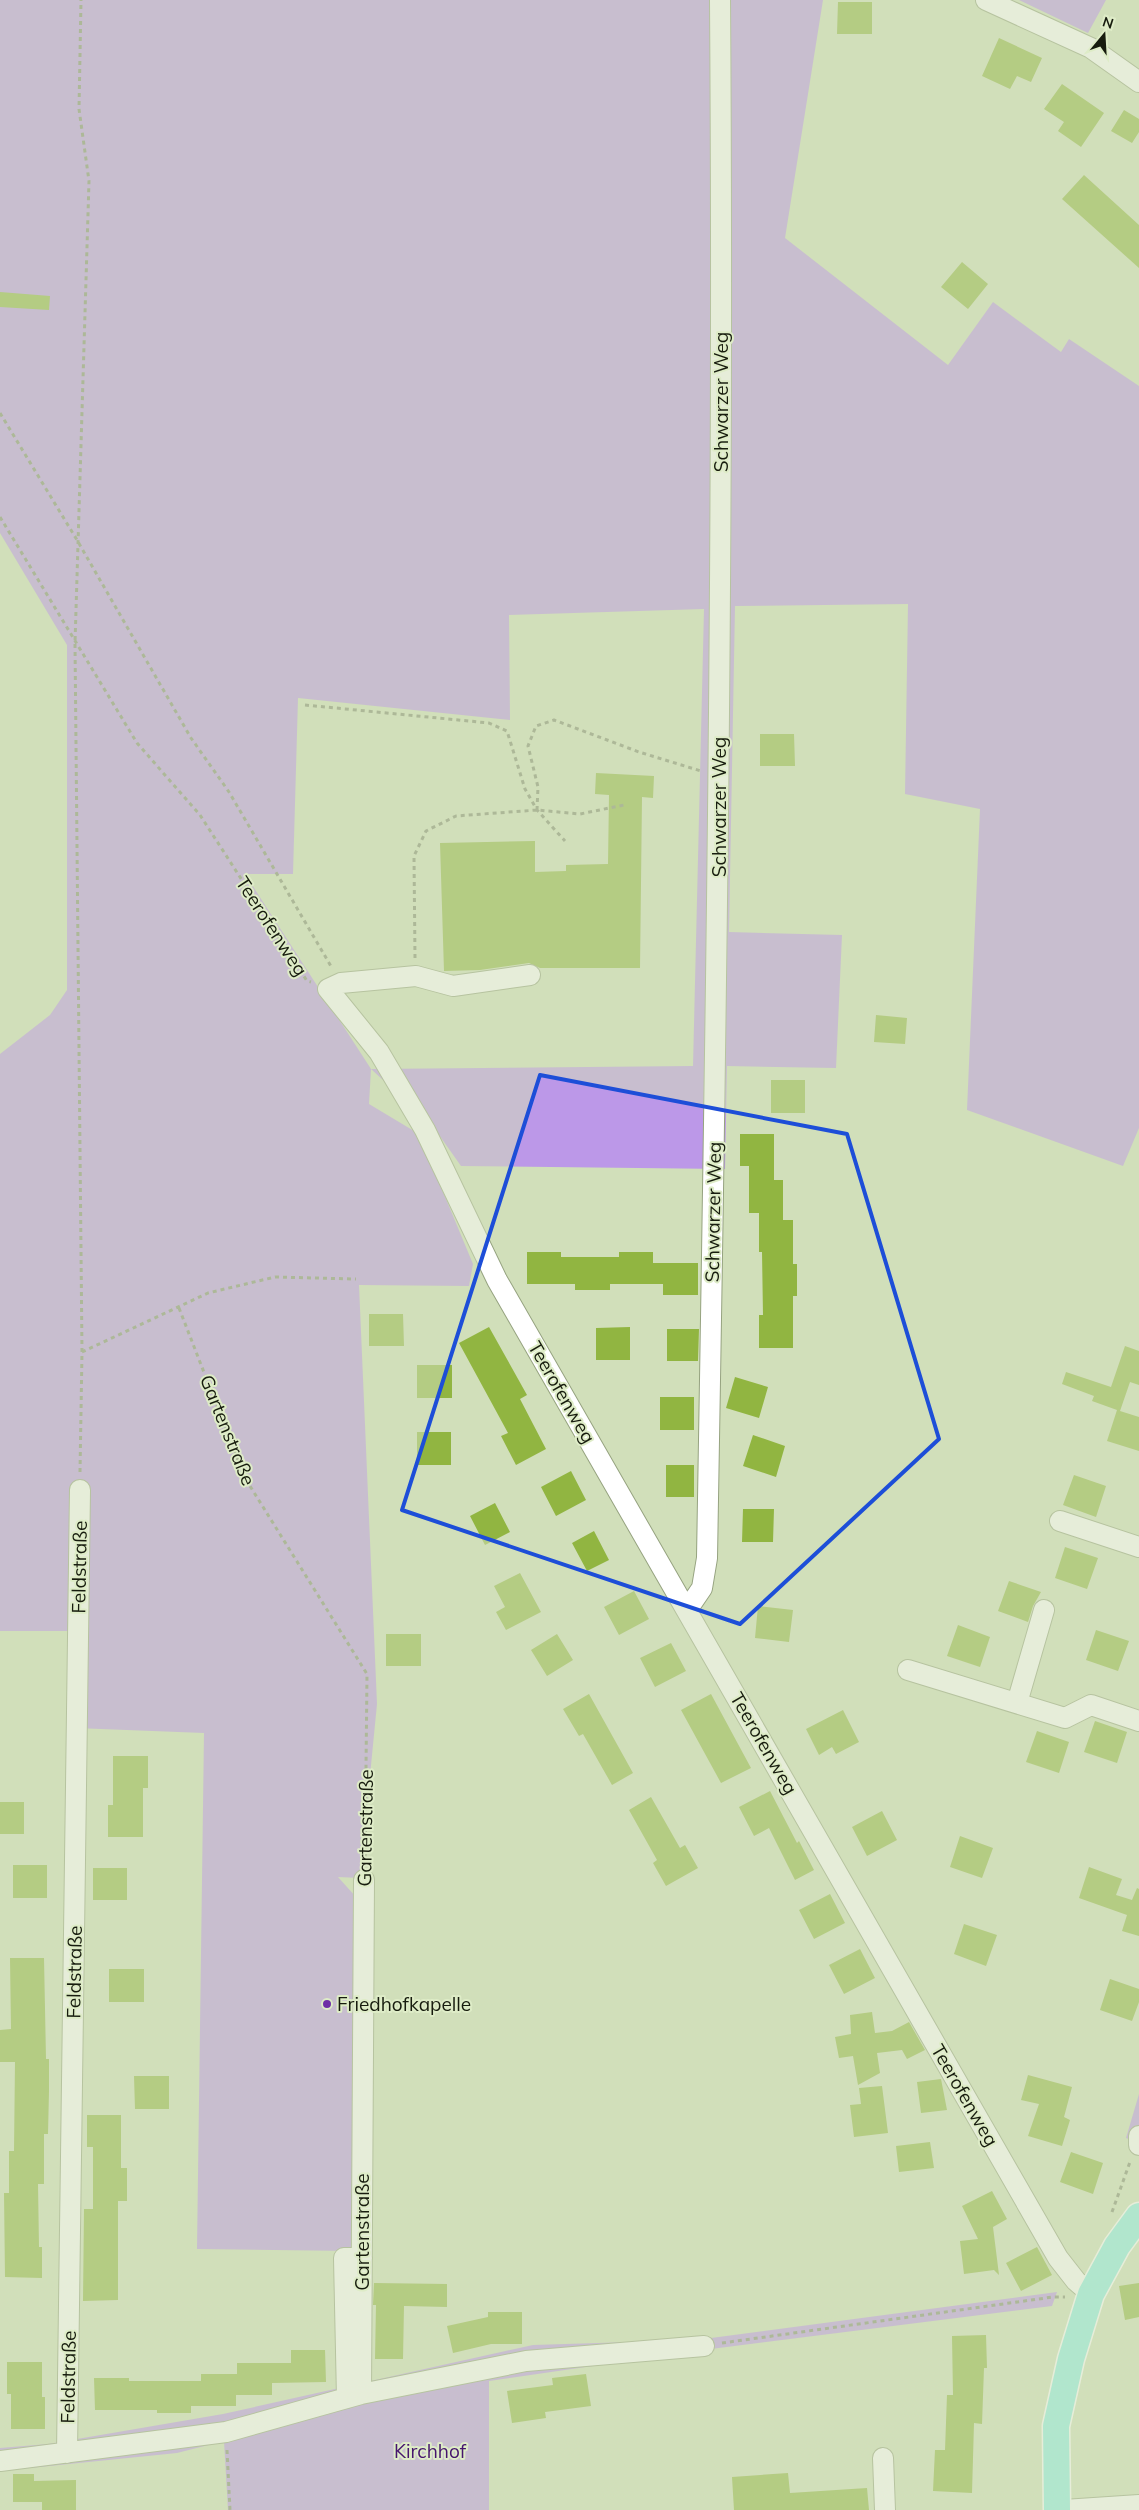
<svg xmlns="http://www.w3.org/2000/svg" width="1139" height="2510" font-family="Mulish,sans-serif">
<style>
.green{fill:#bc98e8;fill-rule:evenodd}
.building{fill:#91b541}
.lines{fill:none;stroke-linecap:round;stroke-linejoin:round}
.minor-casing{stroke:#96a380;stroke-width:22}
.major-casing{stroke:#fff;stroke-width:29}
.path{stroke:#818b70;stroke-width:3;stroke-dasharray:4 4;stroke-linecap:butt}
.minor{stroke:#fff;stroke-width:20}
.major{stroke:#8befe5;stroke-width:26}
.marked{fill:none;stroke:#1d4ed8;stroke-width:4;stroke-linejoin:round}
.poi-dot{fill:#6f30a6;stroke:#deecc7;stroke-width:2}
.labels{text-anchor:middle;stroke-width:4;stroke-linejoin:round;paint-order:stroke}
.street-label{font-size:19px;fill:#171c0e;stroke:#deecc7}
.poi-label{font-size:19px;fill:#171c0e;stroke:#deecc7;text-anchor:start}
.park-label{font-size:19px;fill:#46156e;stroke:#deecc7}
</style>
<rect width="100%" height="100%" fill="#d1dfba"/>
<path class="green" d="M 0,0 L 823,0 L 785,238 L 948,365 L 993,302 L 1061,352 L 1069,339 L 1139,386 L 1139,1128 L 1123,1166 L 967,1110 L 980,809 L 905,794 L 908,604 L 735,606 L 729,932 L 842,935 L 836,1068 L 727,1066 L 725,1169 L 461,1166 L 432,1125 L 371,1069 L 369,1104 L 419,1134 L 473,1264 L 469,1286 L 359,1285 L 377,1704 L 360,1878 L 338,1877 L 356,1897 L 354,2251 L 197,2249 L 204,1733 L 75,1728 L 75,1631 L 0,1631 L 0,1054 L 50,1015 L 67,990 L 67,645 L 0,533 ZM 704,609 L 693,1066 L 371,1069 L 245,874 L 293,874 L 298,698 L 510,720 L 509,615 Z
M 1019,0 L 1106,0 L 1088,33 Z
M 1139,2094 L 1139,2143 L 1126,2138 Z
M 1057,2292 L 1052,2306 L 703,2350 L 489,2381 L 489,2510 L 228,2510 L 224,2441 L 177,2453 L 0,2471 L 0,2448 L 48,2444 L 223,2414 L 533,2345 L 696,2340 Z"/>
<path class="building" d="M 838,2 L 872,2 L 872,34 L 837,34 Z
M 999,38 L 1042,58 L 1031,82 L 1017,76 L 1010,89 L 982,76 Z
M 1062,84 L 1104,113 L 1081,147 L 1058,131 L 1064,122 L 1044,109 Z
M 1124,110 L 1139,119 L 1139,132 L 1132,143 L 1111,131 Z
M 1084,175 L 1139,225 L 1139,268 L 1062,199 Z
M 962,262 L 988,284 L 968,309 L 941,287 Z
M 0,292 L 50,296 L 49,310 L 0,307 Z
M 760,734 L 794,734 L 795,766 L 760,766 Z
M 596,773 L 654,776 L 653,798 L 642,797 L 640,968 L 540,968 L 529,963 L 480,970 L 444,971 L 440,843 L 535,841 L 535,872 L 566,871 L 566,865 L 608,864 L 609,795 L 595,794 Z
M 876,1015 L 907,1018 L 905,1044 L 874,1042 Z
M 771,1080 L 805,1080 L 805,1113 L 771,1113 Z
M 740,1134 L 774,1134 L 774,1180 L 783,1180 L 783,1220 L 793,1220 L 793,1264 L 797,1264 L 797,1296 L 793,1296 L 793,1348 L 759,1348 L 759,1315 L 763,1315 L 762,1252 L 759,1252 L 759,1213 L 749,1213 L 749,1166 L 740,1166 Z
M 527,1252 L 561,1252 L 561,1257 L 619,1257 L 619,1252 L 653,1252 L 653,1263 L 698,1263 L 698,1295 L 663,1295 L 663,1284 L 610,1284 L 610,1290 L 575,1290 L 575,1284 L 527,1284 Z
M 369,1314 L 403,1314 L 404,1346 L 369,1346 Z
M 489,1327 L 527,1395 L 520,1399 L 546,1449 L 516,1465 L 501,1436 L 508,1433 L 459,1343 Z
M 630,1327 L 630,1360 L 596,1360 L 596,1328 Z
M 667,1329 L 699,1329 L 698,1361 L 667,1361 Z
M 1125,1346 L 1139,1351 L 1139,1385 L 1130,1382 L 1120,1411 L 1139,1417 L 1139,1451 L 1107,1441 L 1117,1410 L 1092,1401 L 1094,1396 L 1062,1384 L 1066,1372 L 1111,1387 Z
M 417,1365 L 452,1365 L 452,1398 L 417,1398 Z
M 735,1377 L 768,1387 L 759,1418 L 726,1408 Z
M 660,1397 L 694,1397 L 694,1430 L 660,1430 Z
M 417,1432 L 451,1432 L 451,1465 L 417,1465 Z
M 753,1435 L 785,1446 L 776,1477 L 743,1466 Z
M 666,1465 L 694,1465 L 694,1497 L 666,1497 Z
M 571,1471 L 586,1500 L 556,1516 L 541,1487 Z
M 1074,1475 L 1106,1486 L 1096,1517 L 1063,1505 Z
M 495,1503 L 510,1532 L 485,1545 L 470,1516 Z
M 743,1509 L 774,1509 L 773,1542 L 742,1542 Z
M 594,1531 L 609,1560 L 587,1571 L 572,1543 Z
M 1065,1547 L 1098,1558 L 1087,1589 L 1055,1578 Z
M 520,1573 L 541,1612 L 506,1630 L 496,1612 L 505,1607 L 494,1586 Z
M 1009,1581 L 1041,1592 L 1033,1606 L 1028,1622 L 998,1611 Z
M 634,1591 L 649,1619 L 619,1635 L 604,1607 Z
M 758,1606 L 793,1610 L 789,1642 L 755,1638 Z
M 958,1625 L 990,1637 L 980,1667 L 947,1656 Z
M 1096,1630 L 1129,1641 L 1118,1671 L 1086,1660 Z
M 386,1634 L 421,1634 L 421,1666 L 386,1666 Z
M 557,1634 L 573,1660 L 547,1676 L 531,1650 Z
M 671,1643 L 686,1671 L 655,1687 L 640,1658 Z
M 589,1694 L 633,1773 L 612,1785 L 583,1734 L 579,1736 L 563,1709 Z
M 711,1694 L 751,1768 L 721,1783 L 681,1710 Z
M 843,1710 L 859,1742 L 836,1754 L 832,1747 L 819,1755 L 806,1729 Z
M 1095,1721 L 1127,1732 L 1117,1763 L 1084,1752 Z
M 1037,1731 L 1069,1742 L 1059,1773 L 1026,1762 Z
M 113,1756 L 148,1756 L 148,1788 L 143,1788 L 143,1837 L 108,1837 L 108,1805 L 113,1805 Z
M 770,1791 L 797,1843 L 799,1841 L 814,1870 L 795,1880 L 769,1828 L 754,1836 L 739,1807 Z
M 651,1797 L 680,1848 L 685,1845 L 698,1868 L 666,1886 L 653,1863 L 657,1860 L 629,1810 Z
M 0,1802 L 24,1802 L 24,1834 L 0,1834 Z
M 882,1811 L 897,1840 L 867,1856 L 852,1827 Z
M 960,1836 L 993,1848 L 982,1878 L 950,1867 Z
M 13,1865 L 47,1865 L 47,1898 L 13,1898 Z
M 1089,1867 L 1122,1879 L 1116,1895 L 1132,1900 L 1137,1888 L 1139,1889 L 1139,1936 L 1122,1931 L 1127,1915 L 1079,1898 Z
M 93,1868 L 127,1868 L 127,1900 L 93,1900 Z
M 830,1894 L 845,1923 L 814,1939 L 799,1910 Z
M 964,1924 L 997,1935 L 986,1966 L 954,1954 Z
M 860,1949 L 875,1978 L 844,1994 L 829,1965 Z
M 10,1958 L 44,1958 L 46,2059 L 49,2059 L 49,2091 L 48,2134 L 44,2134 L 44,2184 L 38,2184 L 39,2247 L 42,2247 L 42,2278 L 5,2277 L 4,2193 L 9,2193 L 9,2151 L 14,2151 L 15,2062 L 0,2062 L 0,2030 L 11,2029 Z
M 109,1969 L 144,1969 L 144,2002 L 109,2002 Z
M 1110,1979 L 1139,1989 L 1139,2002 L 1132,2021 L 1100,2010 Z
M 872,2012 L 875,2033 L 892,2031 L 909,2022 L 925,2050 L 907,2059 L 902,2050 L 877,2053 L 880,2073 L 858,2085 L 853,2056 L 839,2058 L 835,2037 L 851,2034 L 850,2015 Z
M 1028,2075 L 1072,2087 L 1064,2117 L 1070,2120 L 1062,2146 L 1028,2136 L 1039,2104 L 1021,2100 Z
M 134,2076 L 169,2076 L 169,2109 L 135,2109 Z
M 941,2079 L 947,2110 L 921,2113 L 917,2082 Z
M 882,2086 L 888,2133 L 854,2137 L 850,2105 L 861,2104 L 859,2088 Z
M 87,2115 L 121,2115 L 121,2168 L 127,2168 L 127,2201 L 118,2201 L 118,2300 L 83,2301 L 84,2209 L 93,2209 L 93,2147 L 87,2147 Z
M 930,2142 L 934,2168 L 899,2172 L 896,2146 Z
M 1071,2152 L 1103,2163 L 1093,2194 L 1060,2182 Z
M 992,2191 L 1007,2219 L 993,2227 L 999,2275 L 994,2270 L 964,2274 L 960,2241 L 978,2239 L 962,2206 Z
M 1037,2247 L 1052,2275 L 1021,2291 L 1006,2263 Z
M 374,2283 L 447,2284 L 447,2307 L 404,2306 L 403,2359 L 375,2359 L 376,2305 L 373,2305 Z
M 1139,2283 L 1139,2317 L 1125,2320 L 1119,2286 Z
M 488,2312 L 522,2312 L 522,2344 L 491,2344 L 453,2353 L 447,2326 L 488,2317 Z
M 986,2335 L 987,2368 L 984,2368 L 982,2424 L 974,2423 L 972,2493 L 933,2491 L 935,2450 L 945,2450 L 947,2395 L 953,2395 L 952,2336 Z
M 291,2350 L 325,2350 L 326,2382 L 272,2383 L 272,2395 L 236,2395 L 236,2406 L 191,2406 L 191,2413 L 157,2413 L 157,2410 L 95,2410 L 94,2378 L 129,2378 L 129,2381 L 201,2381 L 201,2374 L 237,2374 L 237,2363 L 291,2363 Z
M 7,2362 L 42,2362 L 42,2397 L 45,2397 L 45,2429 L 11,2429 L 11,2394 L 7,2394 Z
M 586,2374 L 591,2406 L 545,2412 L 546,2418 L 512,2423 L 507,2391 L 553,2385 L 552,2378 Z
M 788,2473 L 790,2493 L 867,2488 L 869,2510 L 734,2510 L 732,2477 Z
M 13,2474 L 34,2474 L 34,2481 L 76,2480 L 76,2510 L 42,2510 L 42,2502 L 13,2502 Z"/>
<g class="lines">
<defs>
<path id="minor" d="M 986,0 L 1091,48 L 1139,82
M 530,975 L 453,986 L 416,976 L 341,983 L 328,989 L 379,1052 L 425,1130 L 497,1280 L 1058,2258 L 1076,2281 L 1091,2294
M 1060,1521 L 1139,1547
M 687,1610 L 702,1588 L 707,1558 C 716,1039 724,519 720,0
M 908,1670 L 1065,1718 L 1091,1705 L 1139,1721
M 1017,1703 L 1044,1610
M 1139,2136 L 1139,2145
M 361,2394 L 364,1880
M 347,2398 L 344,2258 L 362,2258
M 67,2453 L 80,1490
M 883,2458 L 885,2510
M 0,2461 L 226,2432 L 361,2394 L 526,2361 L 704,2346
M 1064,2510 L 1139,2505"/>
<path id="major" d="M 1057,2510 L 1056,2426 L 1071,2359 L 1091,2294 L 1117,2246 L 1139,2216"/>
</defs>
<use href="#minor" class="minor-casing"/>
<use href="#major" class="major-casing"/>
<path class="path" d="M 0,413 L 77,540 L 191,738 L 229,792 L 332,968
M 0,517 L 137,743 L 200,815 L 307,981 L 311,982
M 305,705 L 489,723 L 507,731 L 525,789 L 537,810 L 565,841
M 537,810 L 538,787 L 528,746 L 536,726 L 554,720 L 639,752 L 701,771
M 415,958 L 414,856 L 426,831 L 456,816 L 537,810 L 580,814 L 624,805
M 179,1308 L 245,1478 L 367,1674 L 365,1862
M 82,1352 L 208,1293 L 275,1277 L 356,1279
M 80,1472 L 82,1352 L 75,643 L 89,181 L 79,109 L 81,0
M 1112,2212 L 1130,2162
M 722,2343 L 1053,2297 L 1065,2297
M 227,2450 L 230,2510"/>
<use href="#minor" class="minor"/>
<use href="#major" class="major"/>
</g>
<path d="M0 0H1139V2510H0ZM 540,1075 L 847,1134 L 939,1439 L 740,1624 L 402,1510 Z" fill="#d1dfba" fill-opacity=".55" fill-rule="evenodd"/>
<path class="marked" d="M 540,1075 L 847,1134 L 939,1439 L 740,1624 L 402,1510 Z"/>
<circle class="poi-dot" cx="327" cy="2004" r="5"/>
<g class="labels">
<g class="street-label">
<text transform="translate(721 402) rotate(-90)" y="7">Schwarzer Weg</text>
<text transform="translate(719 807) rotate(-90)" y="7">Schwarzer Weg</text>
<text transform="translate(272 926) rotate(57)" y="7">Teerofenweg</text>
<text transform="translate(713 1212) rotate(-89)" y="7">Schwarzer Weg</text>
<text transform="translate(562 1392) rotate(60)" y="7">Teerofenweg</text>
<text transform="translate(228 1430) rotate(68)" y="7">Gartenstraße</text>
<text transform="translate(79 1567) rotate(-89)" y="7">Feldstraße</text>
<text transform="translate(764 1743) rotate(60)" y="7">Teerofenweg</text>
<text transform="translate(365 1828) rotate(-89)" y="7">Gartenstraße</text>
<text transform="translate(74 1972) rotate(-89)" y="7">Feldstraße</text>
<text transform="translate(965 2095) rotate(60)" y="7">Teerofenweg</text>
<text transform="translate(362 2232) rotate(-90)" y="7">Gartenstraße</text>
<text transform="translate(68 2377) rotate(-89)" y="7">Feldstraße</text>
</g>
<g class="poi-label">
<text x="337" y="2011">Friedhofkapelle</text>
</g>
<g class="park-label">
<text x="430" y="2458">Kirchhof</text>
</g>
</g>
<g transform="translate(1104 35) rotate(18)" stroke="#deecc7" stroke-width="4" paint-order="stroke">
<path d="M0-4L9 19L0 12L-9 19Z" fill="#171c0e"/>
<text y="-8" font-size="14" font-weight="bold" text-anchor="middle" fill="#171c0e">N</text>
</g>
</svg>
